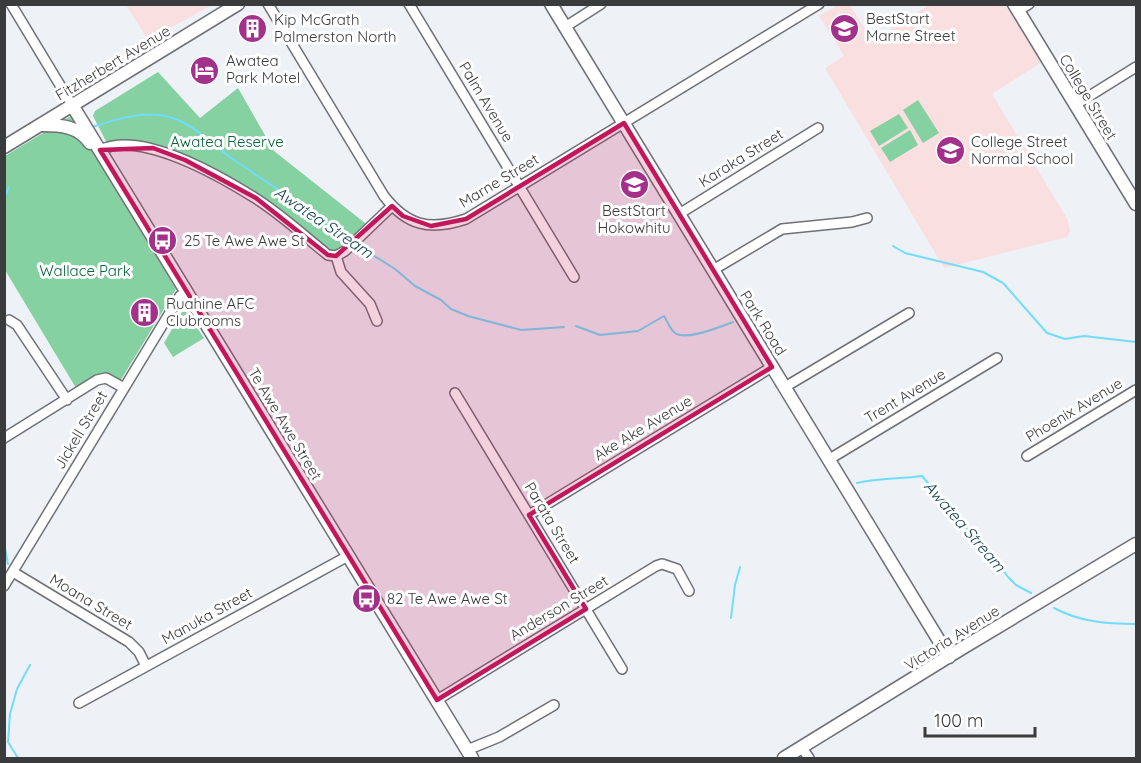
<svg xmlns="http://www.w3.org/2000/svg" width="1141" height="763" font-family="Quicksand,sans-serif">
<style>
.education{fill:#fadfe1}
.green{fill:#85d1a1}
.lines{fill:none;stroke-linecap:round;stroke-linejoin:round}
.stream{stroke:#72ddfa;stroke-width:2}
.street-casing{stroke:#6f7176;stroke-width:12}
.secondary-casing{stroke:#6f7176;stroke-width:15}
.street{stroke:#fff;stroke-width:9}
.secondary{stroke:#fff;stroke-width:12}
.marked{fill:#c2185b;fill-opacity:0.2;stroke:#c2185b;stroke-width:4.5;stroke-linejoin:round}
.labels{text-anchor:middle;stroke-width:6;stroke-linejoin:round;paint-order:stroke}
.poi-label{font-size:15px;fill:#3a3b3d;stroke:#fefefe;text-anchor:start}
.street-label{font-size:15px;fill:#3a3b3d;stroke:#fefefe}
.park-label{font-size:15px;fill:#056639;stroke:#fefefe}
.water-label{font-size:16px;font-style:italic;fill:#194854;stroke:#fefefe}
</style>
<rect width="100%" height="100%" fill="#eef1f6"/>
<path class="education" d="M 126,5 L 212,5 L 148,40 Z
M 838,5 L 850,5 L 872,40 L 929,5 L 1005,5 L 1042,62 L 992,94 L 1068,220 L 1070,232 L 1067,237 L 944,268 L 825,68 L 844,56 L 819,16 Z"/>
<path class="green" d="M 158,72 L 200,118 L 238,88 L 274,151 L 370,227 L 336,255 L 256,198 L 153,148 L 108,145 L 93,116 L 95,111 Z
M 918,100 L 939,133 L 923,143 L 903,110 Z
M 899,114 L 908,128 L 879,146 L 870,131 Z
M 71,116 L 176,289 L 119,383 L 106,378 L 79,393 L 5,270 L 5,156 Z
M 910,130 L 918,145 L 890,162 L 881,148 Z
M 182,312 L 186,312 L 204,338 L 173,357 L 164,343 Z"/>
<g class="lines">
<path class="stream" d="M 92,127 C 113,120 142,111 165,116 C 193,122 211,144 234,160 C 274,187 314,213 352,242
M 4,198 L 9,187
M 357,245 L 395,269 L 415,286 L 441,300 L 451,309 L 468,316 L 521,330 L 564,327
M 893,246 L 905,253 L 983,272 L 1003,283 L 1047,333 L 1065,339 L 1084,336 L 1136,342
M 576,326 L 600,335 L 638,331 L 664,316 C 667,321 670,329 675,333 C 686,341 720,327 733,322
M 857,483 C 878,478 900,479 922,476 L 970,532 L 986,547 L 1008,577 L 1016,585 L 1031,593
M 4,543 L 8,564
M 1054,608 C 1080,622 1107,624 1136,624
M 731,618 L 735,585 L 740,567
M 18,758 L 8,742 L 10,714 L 17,689 L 30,665"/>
<defs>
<path id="street" d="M 11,4 L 72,105
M 268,4 L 384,196 C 407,226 430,231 466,219 L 819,4
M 409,4 L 574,277
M 1018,11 L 1029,4
M 565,27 L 601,4
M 1075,105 L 1136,67
M 100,150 C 141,130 220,176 255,198 C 281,214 304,236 328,255 L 336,256 L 345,251 L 392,206
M 679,214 L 818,128
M 336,256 L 341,272 L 370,304 L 377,321
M 713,270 L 782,229 L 852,222 L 867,218
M 9,320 L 17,325 L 67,400
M 785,387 L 909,313
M 455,393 L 622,669
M 4,438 L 97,380 L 106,378 L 124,388
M 1027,456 L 1136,390
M 828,460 L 997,358
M 529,515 L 772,367
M 13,572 L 129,642 L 139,652 L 146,666
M 4,586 L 180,296 L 186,292
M 437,700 L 656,566 L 662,564 L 677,569 L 689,591
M 79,703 L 348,556
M 802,748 L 809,758
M 467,750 L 499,737 L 554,705"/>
<path id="secondary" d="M 551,4 L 949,657
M 1014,4 L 1136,204
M 72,105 L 472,758
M 42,125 C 60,125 79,126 90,143
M 4,147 L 238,4
M 784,758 L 964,647 L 1136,544"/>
</defs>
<use href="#street" class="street-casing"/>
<use href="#secondary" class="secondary-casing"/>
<use href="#street" class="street"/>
<use href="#secondary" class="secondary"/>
</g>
<path class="marked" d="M 624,123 L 772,367 L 529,515 L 586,609 L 437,700 L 100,150 L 153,148 L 185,160 L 256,198 L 328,255 L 336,256 L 392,206 L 403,216 L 431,226 L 466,219 Z"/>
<defs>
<symbol id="school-disc" viewBox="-11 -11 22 22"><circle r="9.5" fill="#a3308b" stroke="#fefefe"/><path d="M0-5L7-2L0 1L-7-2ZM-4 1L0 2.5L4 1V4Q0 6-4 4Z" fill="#fff"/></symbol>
<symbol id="building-disc" viewBox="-11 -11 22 22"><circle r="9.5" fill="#a3308b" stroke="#fefefe"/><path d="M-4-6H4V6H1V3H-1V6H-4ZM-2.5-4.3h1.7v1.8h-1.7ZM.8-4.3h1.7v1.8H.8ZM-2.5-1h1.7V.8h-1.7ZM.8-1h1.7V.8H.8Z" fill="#fff"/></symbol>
<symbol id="hotel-disc" viewBox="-11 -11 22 22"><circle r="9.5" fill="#a3308b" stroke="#fefefe"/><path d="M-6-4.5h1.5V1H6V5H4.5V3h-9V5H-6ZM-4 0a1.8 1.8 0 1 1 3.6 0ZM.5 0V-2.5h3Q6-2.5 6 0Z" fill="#fff"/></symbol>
<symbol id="bus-disc" viewBox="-11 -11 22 22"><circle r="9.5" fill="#a3308b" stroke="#fefefe"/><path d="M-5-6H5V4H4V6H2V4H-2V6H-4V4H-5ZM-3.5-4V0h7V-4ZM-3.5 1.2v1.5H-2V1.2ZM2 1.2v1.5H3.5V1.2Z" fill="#fff"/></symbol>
</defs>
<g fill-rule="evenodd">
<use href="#school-disc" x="828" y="12" width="33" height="33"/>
<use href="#building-disc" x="236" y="12" width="33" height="33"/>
<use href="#hotel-disc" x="188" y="54" width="33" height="33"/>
<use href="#school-disc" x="934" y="134" width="33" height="33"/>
<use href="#school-disc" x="618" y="168" width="33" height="33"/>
<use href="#bus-disc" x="146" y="224" width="33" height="33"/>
<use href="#building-disc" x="128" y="296" width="33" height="33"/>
<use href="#bus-disc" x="350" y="582" width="33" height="33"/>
</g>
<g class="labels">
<g class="poi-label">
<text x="866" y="24">BestStart<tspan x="866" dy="17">Marne Street</tspan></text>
<text x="274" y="25">Kip McGrath<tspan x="274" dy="17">Palmerston North</tspan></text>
<text x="226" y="66">Awatea<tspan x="226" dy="17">Park Motel</tspan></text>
<text x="971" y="147">College Street<tspan x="971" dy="17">Normal School</tspan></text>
<text x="634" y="216" text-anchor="middle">BestStart<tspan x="634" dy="17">Hokowhitu</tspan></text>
<text x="184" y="246">25 Te Awe Awe St</text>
<text x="166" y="309">Ruahine AFC<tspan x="166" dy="17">Clubrooms</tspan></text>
<text x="387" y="604">82 Te Awe Awe St</text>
</g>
<g class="street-label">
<text transform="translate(113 63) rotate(-31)" y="5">Fitzherbert Avenue</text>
<text transform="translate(1088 97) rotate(59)" y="5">College Street</text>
<text transform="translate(486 102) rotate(59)" y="5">Palm Avenue</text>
<text transform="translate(741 158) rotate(-32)" y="5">Karaka Street</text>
<text transform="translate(499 181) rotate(-31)" y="5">Marne Street</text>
<text transform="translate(763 323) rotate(58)" y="5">Park Road</text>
<text transform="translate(905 396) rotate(-31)" y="5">Trent Avenue</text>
<text transform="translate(1074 410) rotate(-31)" y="5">Phoenix Avenue</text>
<text transform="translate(285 424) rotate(59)" y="5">Te Awe Awe Street</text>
<text transform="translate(643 428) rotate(-31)" y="5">Ake Ake Avenue</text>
<text transform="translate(81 430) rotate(-59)" y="5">Jickell Street</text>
<text transform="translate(552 523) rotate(59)" y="5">Parata Street</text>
<text transform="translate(91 602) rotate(31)" y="5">Moana Street</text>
<text transform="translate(559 608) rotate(-31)" y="5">Anderson Street</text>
<text transform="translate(207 616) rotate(-29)" y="5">Manuka Street</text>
<text transform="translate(952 638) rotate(-32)" y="5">Victoria Avenue</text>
</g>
<g class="park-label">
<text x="227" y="147">Awatea Reserve</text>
<text x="85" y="276">Wallace Park</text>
</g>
<g class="water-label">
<text transform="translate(324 222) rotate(34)" y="6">Awatea Stream</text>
<text transform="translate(965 526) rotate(49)" y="6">Awatea Stream</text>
</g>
</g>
<rect width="1141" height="763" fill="none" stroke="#3a3b3d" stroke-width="12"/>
<path d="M925 727v9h110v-9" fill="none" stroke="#3a3b3d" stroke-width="3"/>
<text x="934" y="727" font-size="18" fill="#3a3b3d" stroke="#fefefe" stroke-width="4.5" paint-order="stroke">100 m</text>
</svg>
